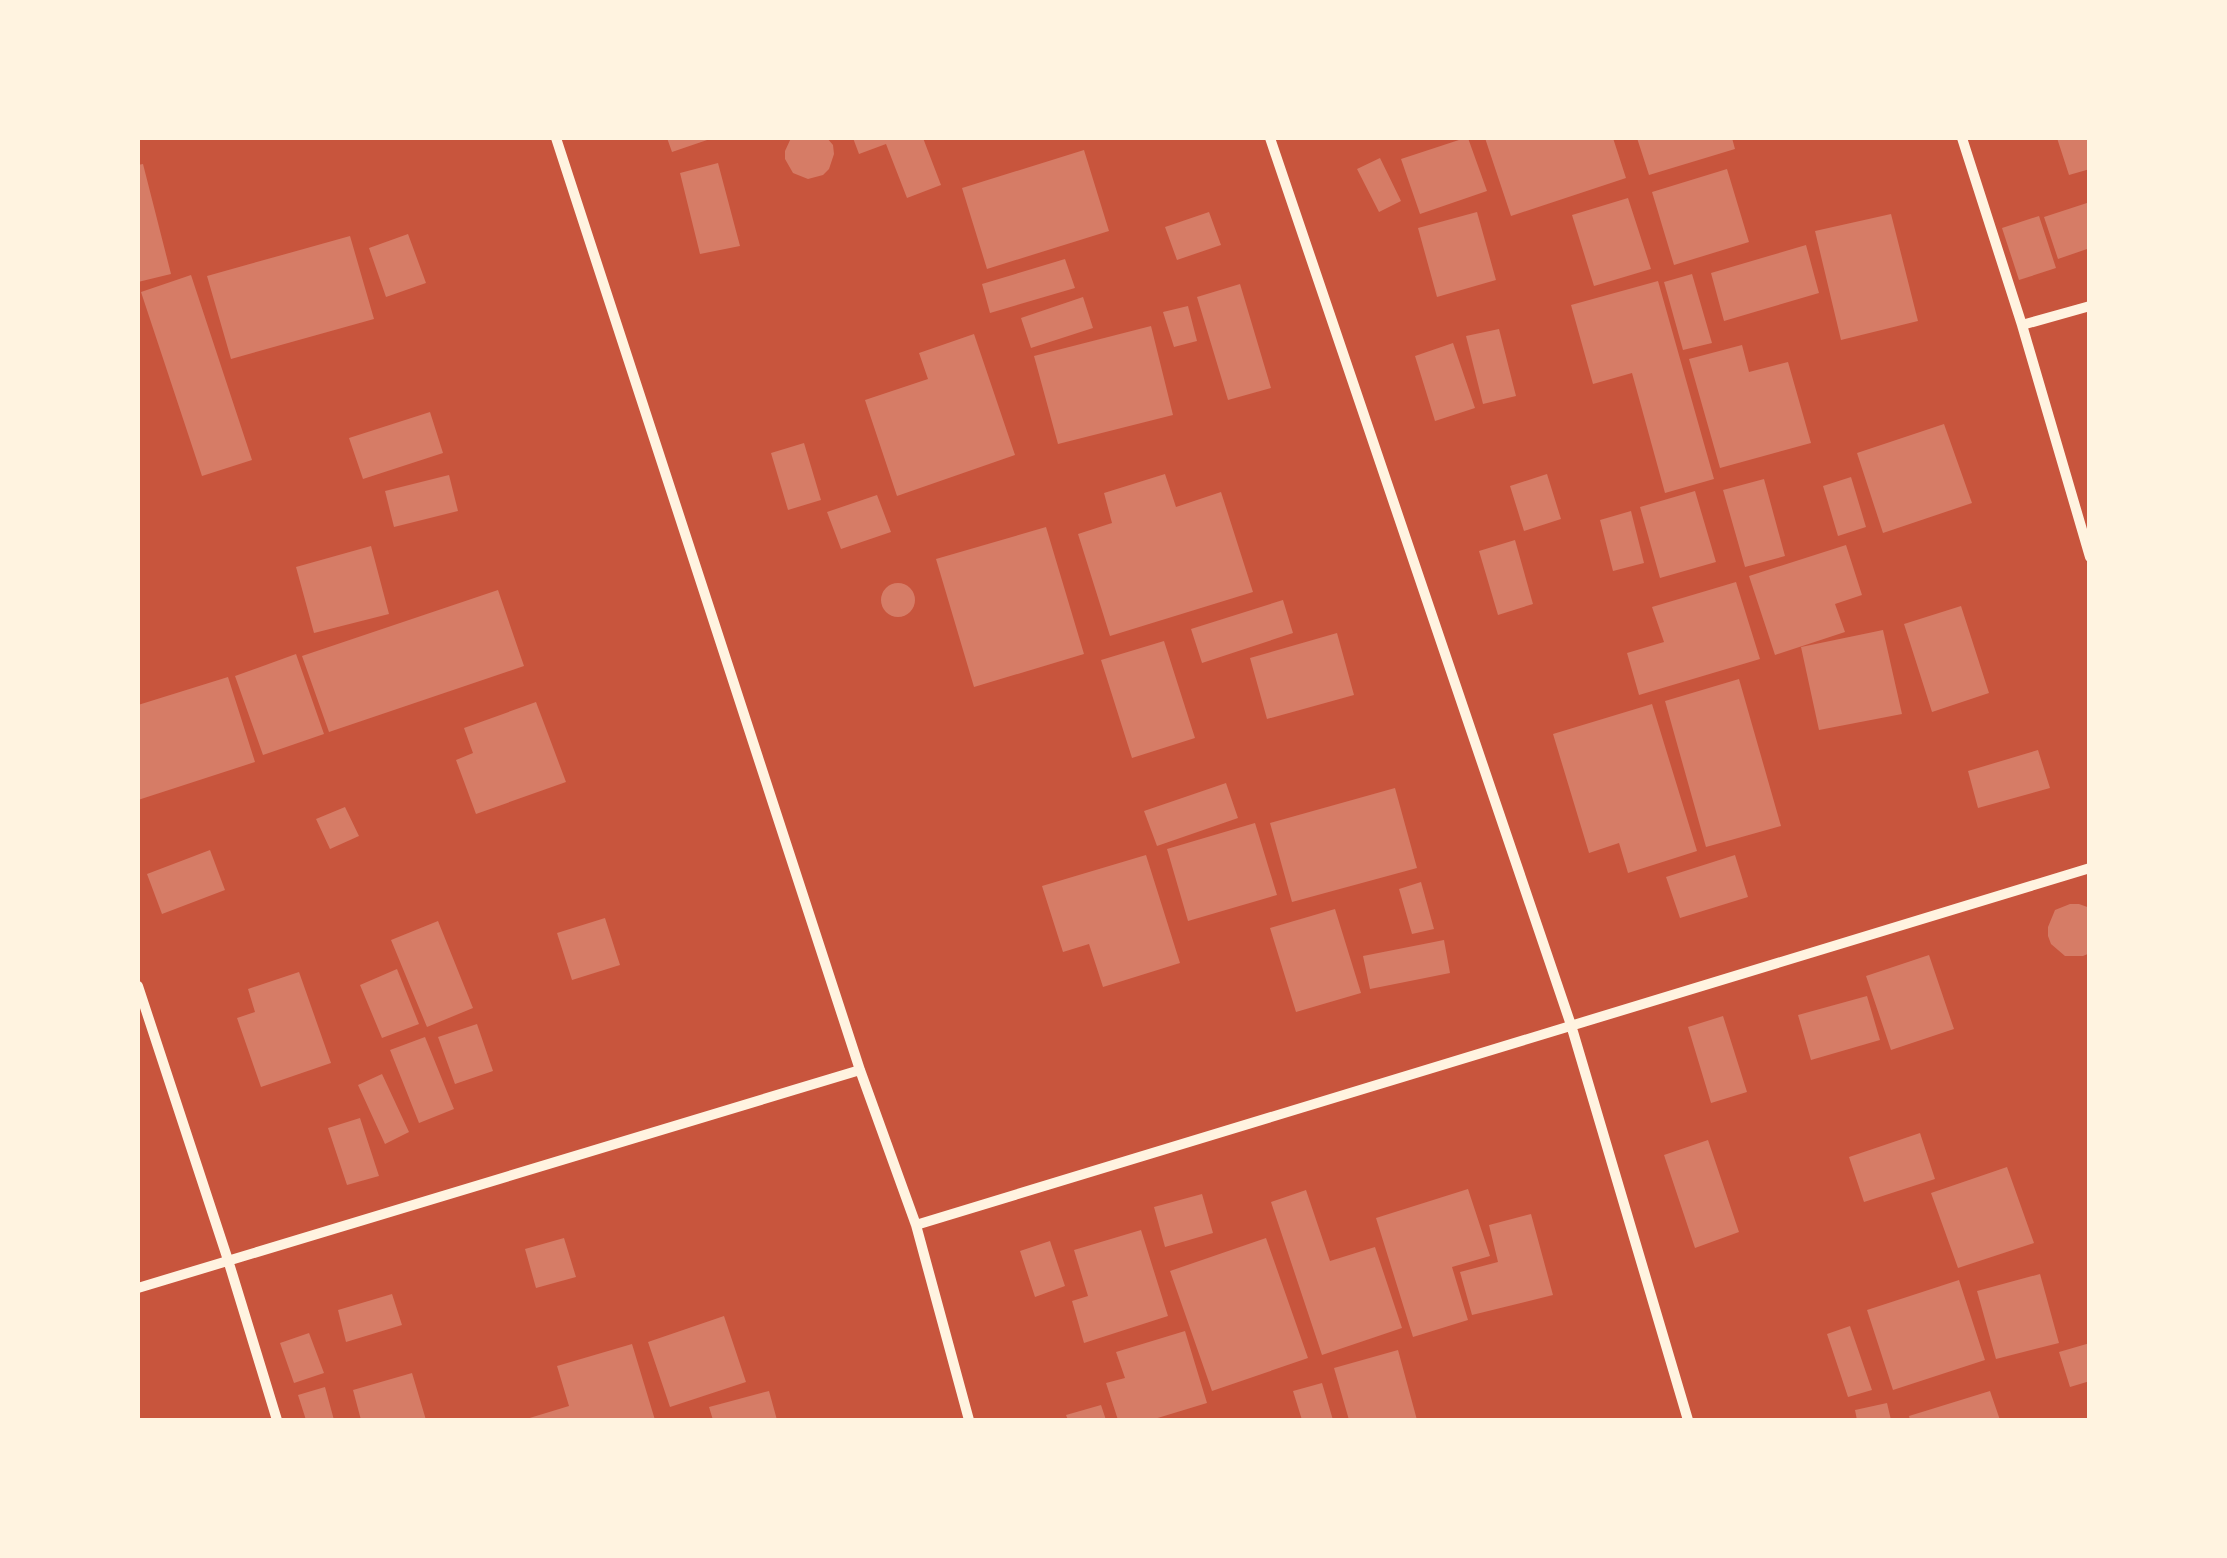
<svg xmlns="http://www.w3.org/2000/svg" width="2227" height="1558" font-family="'Noto Sans',sans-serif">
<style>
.building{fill:#d67c66}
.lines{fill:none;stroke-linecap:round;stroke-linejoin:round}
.minor{stroke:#fff3e0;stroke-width:10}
</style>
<rect width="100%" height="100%" fill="#c8553d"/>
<path class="building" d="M 667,138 L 713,138 L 672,152 Z
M 791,138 L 827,138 L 833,145 L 834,154 L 829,169 L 823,175 L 808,179 L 793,173 L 785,159 L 785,151 Z
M 853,138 L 923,138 L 941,185 L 907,198 L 886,144 L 859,154 Z
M 1465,138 L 1468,138 L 1487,191 L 1420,214 L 1401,159 Z
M 1485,138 L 1613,138 L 1626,178 L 1511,216 Z
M 1637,138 L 1732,138 L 1735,149 L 1649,175 Z
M 2057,138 L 2090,138 L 2090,169 L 2069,175 Z
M 1084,150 L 1109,231 L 987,269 L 962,188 Z
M 1380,158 L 1401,201 L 1379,212 L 1357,169 Z
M 718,163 L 740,246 L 700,254 L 680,173 Z
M 143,164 L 171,274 L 138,282 L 138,165 Z
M 1727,169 L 1749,242 L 1674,265 L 1652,192 Z
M 1628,198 L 1651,269 L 1594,286 L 1572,215 Z
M 2090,202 L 2090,248 L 2058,259 L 2044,217 Z
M 1209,212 L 1221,245 L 1177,260 L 1165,227 Z
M 1477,212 L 1496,280 L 1437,297 L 1418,228 Z
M 1891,214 L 1918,321 L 1841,340 L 1815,231 Z
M 2039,216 L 2056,268 L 2019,280 L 2002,228 Z
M 408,234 L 426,283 L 386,297 L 369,248 Z
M 350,236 L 374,319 L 231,359 L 207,276 Z
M 1806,245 L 1819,293 L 1724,321 L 1711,273 Z
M 1065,259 L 1075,288 L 990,313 L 982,284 Z
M 1692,274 L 1712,343 L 1683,350 L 1664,282 Z
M 191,275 L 252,460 L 202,476 L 141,292 Z
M 1658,281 L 1714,479 L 1665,493 L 1632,373 L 1593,384 L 1571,305 Z
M 1240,284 L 1271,388 L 1228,400 L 1197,297 Z
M 1083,297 L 1093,328 L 1031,348 L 1021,318 Z
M 1188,306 L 1197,341 L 1174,347 L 1163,312 Z
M 1151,326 L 1173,415 L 1058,444 L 1034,356 Z
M 1499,329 L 1516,396 L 1483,404 L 1466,336 Z
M 974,334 L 1015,455 L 897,496 L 865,400 L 928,379 L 919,353 Z
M 1453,343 L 1475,408 L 1435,421 L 1415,356 Z
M 1742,345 L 1749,372 L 1788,362 L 1811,443 L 1720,468 L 1689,359 Z
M 430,412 L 443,453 L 363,479 L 349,438 Z
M 1944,424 L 1972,503 L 1883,533 L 1857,453 Z
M 804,443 L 821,500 L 788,510 L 771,453 Z
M 1165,474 L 1176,507 L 1221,492 L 1253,592 L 1110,636 L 1078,534 L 1112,523 L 1104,493 Z
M 1547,474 L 1561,519 L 1524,531 L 1510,486 Z
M 449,475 L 458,511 L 394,527 L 385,491 Z
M 1851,477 L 1866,527 L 1838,536 L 1823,486 Z
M 1764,479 L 1785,556 L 1745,567 L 1723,490 Z
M 1695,491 L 1716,562 L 1660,578 L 1640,507 Z
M 877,495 L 891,532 L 841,549 L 827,512 Z
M 1631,511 L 1644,563 L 1613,571 L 1600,520 Z
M 1046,527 L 1084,654 L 974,687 L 936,559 Z
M 1515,540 L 1533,604 L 1498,615 L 1479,551 Z
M 1846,545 L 1862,595 L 1835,604 L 1845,632 L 1775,655 L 1749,576 Z
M 371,546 L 389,614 L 314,633 L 296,567 Z
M 1736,582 L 1760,659 L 1639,695 L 1627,653 L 1664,642 L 1652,607 Z
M881 600a17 17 0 1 1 34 0a17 17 0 1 1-34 0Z
M 498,590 L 524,666 L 329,732 L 302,656 Z
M 1283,600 L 1293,633 L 1202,663 L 1191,629 Z
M 1961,606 L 1989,693 L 1932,712 L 1904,624 Z
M 1883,630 L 1902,714 L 1819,730 L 1801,647 Z
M 1337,633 L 1354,695 L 1267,719 L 1250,658 Z
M 1164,641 L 1195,738 L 1132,758 L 1101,660 Z
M 296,654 L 324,734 L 263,755 L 235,676 Z
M 228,677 L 255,762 L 138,800 L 138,705 Z
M 1739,679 L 1781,826 L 1706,847 L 1665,701 Z
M 536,702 L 566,782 L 476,814 L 456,760 L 473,753 L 464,728 Z
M 1652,704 L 1697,851 L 1628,873 L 1619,843 L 1589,853 L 1553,734 Z
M 2038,750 L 2050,788 L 1978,808 L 1968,771 Z
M 1226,783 L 1238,818 L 1157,846 L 1144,811 Z
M 1395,788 L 1417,868 L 1292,902 L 1270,823 Z
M 345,807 L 359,836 L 330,849 L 316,819 Z
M 1255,823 L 1277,895 L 1188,921 L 1167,849 Z
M 210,850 L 225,890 L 162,914 L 147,874 Z
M 1146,855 L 1180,963 L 1103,987 L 1089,944 L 1063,952 L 1042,886 Z
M 1735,855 L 1748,897 L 1680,918 L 1666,877 Z
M 1421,882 L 1434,929 L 1412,934 L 1399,889 Z
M 2070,904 L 2079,904 L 2090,908 L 2090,953 L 2083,956 L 2065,956 L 2051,944 L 2048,936 L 2048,927 L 2055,910 Z
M 1335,909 L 1361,993 L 1296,1012 L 1270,928 Z
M 605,918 L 620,965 L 572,980 L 557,933 Z
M 438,921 L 473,1008 L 427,1027 L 391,940 Z
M 1444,940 L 1450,973 L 1370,989 L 1363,956 Z
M 1929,955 L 1954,1029 L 1891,1050 L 1866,976 Z
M 397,969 L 419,1024 L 382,1038 L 360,985 Z
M 299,972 L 331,1063 L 261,1087 L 237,1018 L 255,1012 L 248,989 Z
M 1867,996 L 1880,1040 L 1811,1060 L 1798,1015 Z
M 1723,1016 L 1747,1092 L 1711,1103 L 1688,1027 Z
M 477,1024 L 493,1071 L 455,1084 L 438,1037 Z
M 425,1037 L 454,1109 L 419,1123 L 390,1050 Z
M 382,1074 L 409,1132 L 385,1144 L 358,1085 Z
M 360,1118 L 379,1176 L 347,1185 L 328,1128 Z
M 1920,1133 L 1935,1179 L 1864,1202 L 1849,1157 Z
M 1708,1140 L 1739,1232 L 1695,1248 L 1664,1155 Z
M 2007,1167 L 2034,1243 L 1958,1268 L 1931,1193 Z
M 1468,1189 L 1490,1256 L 1452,1267 L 1468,1320 L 1413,1337 L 1376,1218 Z
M 1306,1190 L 1330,1261 L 1375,1247 L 1402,1328 L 1322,1355 L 1271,1202 Z
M 1202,1194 L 1213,1233 L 1165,1247 L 1154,1207 Z
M 1531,1214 L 1553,1295 L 1472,1315 L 1460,1272 L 1498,1262 L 1489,1225 Z
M 1141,1230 L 1168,1316 L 1084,1343 L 1072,1301 L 1088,1296 L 1074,1250 Z
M 564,1238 L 576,1277 L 536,1288 L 525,1249 Z
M 1266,1238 L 1308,1358 L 1212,1391 L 1170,1271 Z
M 1050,1241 L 1065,1286 L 1035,1297 L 1020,1251 Z
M 2040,1274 L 2059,1343 L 1996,1359 L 1977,1291 Z
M 1959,1280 L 1985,1360 L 1893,1390 L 1867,1310 Z
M 392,1294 L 402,1325 L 346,1342 L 338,1310 Z
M 724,1316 L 746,1382 L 670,1407 L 648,1342 Z
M 1850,1326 L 1872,1390 L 1848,1397 L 1827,1334 Z
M 1185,1331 L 1207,1403 L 1151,1420 L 1118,1420 L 1106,1383 L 1125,1378 L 1116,1352 Z
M 309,1333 L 324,1373 L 294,1383 L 280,1343 Z
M 2090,1343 L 2090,1381 L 2070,1387 L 2059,1352 Z
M 632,1344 L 655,1420 L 523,1420 L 569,1406 L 557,1366 Z
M 1398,1350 L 1417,1420 L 1349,1420 L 1334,1368 Z
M 412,1373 L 426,1420 L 361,1420 L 353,1390 Z
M 1322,1383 L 1333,1420 L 1302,1420 L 1293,1391 Z
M 325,1387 L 334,1420 L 306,1420 L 298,1395 Z
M 769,1391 L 777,1420 L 713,1420 L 709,1407 Z
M 1990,1391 L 2000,1420 L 1910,1420 L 1909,1416 Z
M 1887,1403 L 1891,1420 L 1857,1420 L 1855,1410 Z
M 1101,1405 L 1106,1420 L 1068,1420 L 1066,1415 Z"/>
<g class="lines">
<path class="minor" d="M 556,138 L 860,1070 L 916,1225 L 969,1420
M 1270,138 L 1571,1025 L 1688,1420
M 1962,138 L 2022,325 L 2090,557
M 2022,325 L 2090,306
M 138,986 L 228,1260 L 277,1420
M 916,1225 L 2090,868
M 138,1288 L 860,1070"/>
</g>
<rect width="2227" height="1558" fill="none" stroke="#fff3e0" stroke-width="280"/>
</svg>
